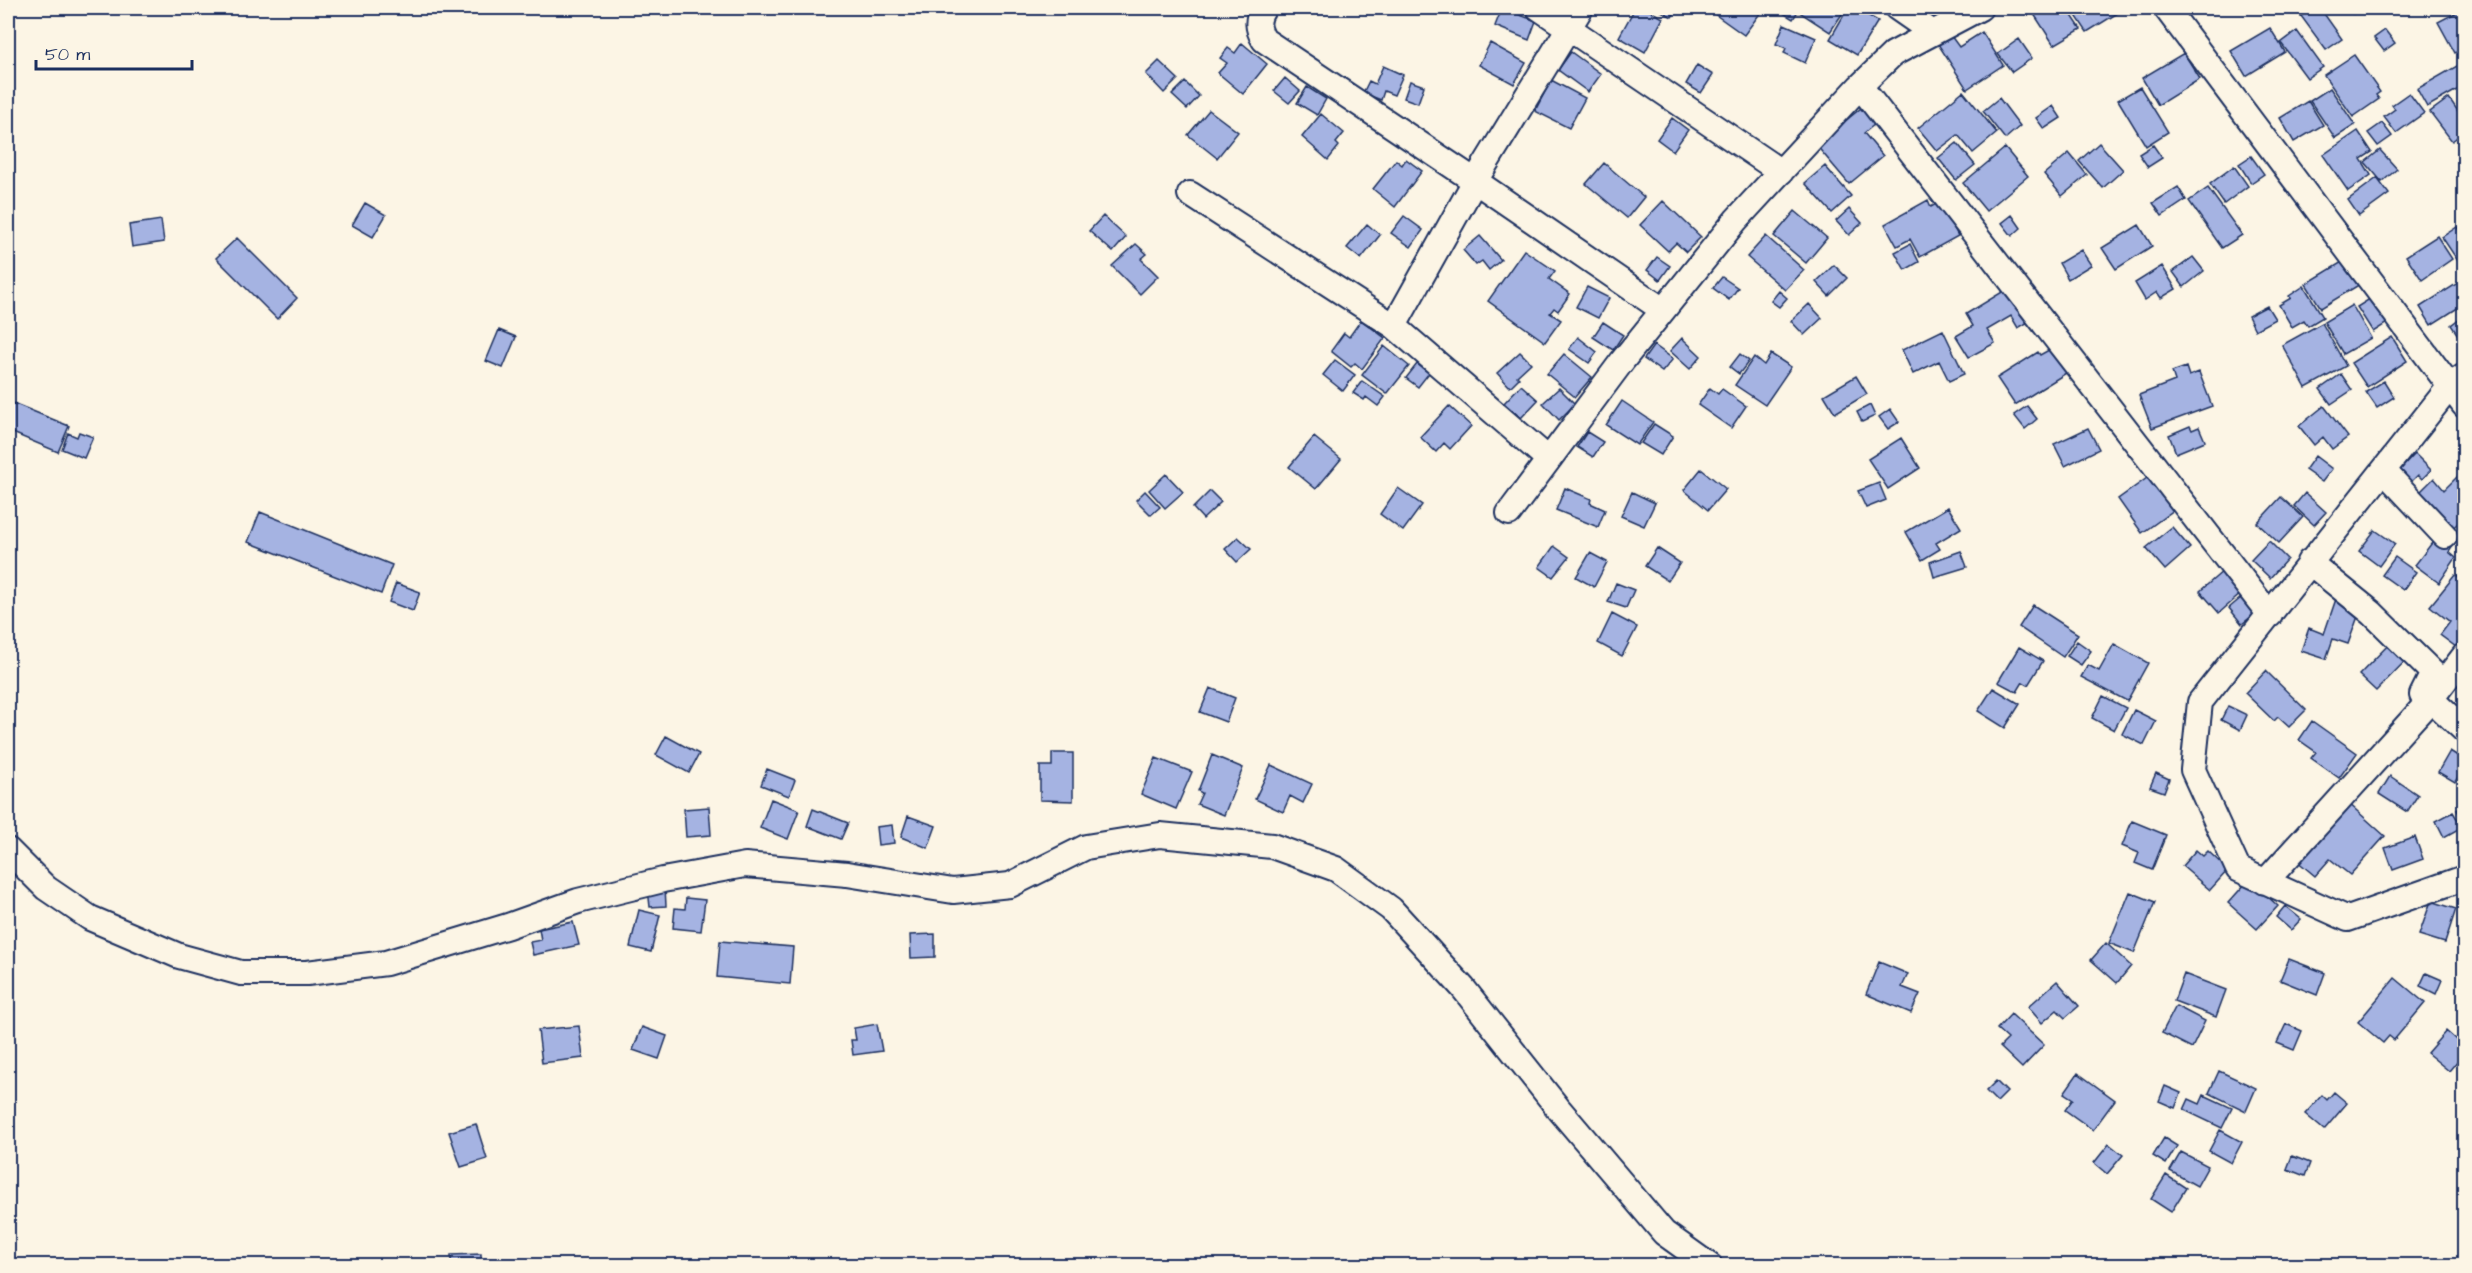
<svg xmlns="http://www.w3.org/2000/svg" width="2472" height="1273" font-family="'Architects Daughter',sans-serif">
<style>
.building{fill:#a5b3e2;stroke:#1b2f5e;stroke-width:1.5}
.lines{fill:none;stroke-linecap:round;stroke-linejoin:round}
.minor-casing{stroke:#1b2f5e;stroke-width:28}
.minor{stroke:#fcf5e5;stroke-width:24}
</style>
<rect width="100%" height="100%" fill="#fcf5e5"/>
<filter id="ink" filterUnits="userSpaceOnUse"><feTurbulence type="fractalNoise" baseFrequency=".0167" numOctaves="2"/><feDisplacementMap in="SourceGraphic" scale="12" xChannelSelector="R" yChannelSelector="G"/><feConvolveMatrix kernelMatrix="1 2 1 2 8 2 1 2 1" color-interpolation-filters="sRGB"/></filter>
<g filter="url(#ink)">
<path class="building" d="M 1502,8 L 1536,21 L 1529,40 L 1495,26 Z
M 1635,8 L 1645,8 L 1663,18 L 1645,52 L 1619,37 Z
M 1656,8 L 1678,8 L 1672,17 Z
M 1706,8 L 1764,8 L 1744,35 Z
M 1775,8 L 1846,8 L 1830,32 L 1798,11 L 1793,19 Z
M 1848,8 L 1855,8 L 1878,21 L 1857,55 L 1830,39 Z
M 2030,8 L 2067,8 L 2081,29 L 2054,45 Z
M 2071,8 L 2126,8 L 2087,32 Z
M 2313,8 L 2320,8 L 2342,39 L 2326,50 L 2301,16 Z
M 2347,8 L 2361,8 L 2353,14 Z
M 2461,10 L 2464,16 L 2464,48 L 2455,53 L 2438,22 Z
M 1784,24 L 1816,38 L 1805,63 L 1784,53 L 1786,48 L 1776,44 Z
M 2270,28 L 2285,52 L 2246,76 L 2231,51 Z
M 2385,30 L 2395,43 L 2384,51 L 2374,38 Z
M 2297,31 L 2323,67 L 2307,78 L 2281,43 Z
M 1982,32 L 2003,65 L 1967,89 L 1938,44 L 1951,36 L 1959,47 Z
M 2019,39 L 2032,58 L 2012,72 L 1998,54 Z
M 1242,43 L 1267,64 L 1243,94 L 1218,73 L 1227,63 L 1220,58 L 1228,48 L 1235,53 Z
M 1490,43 L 1526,63 L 1514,84 L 1479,65 Z
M 1571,52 L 1601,74 L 1588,92 L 1558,70 Z
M 2184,53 L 2200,79 L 2158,105 L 2142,78 Z
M 2354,55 L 2380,92 L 2376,95 L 2379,99 L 2353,117 L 2324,75 Z
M 1159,61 L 1178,79 L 1164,93 L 1146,74 Z
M 2464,62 L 2464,86 L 2427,107 L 2417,89 Z
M 1697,65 L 1713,75 L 1701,93 L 1686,84 Z
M 1383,66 L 1403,75 L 1394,95 L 1384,91 L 1381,100 L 1363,93 L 1369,81 L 1375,84 Z
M 1285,78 L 1300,91 L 1289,103 L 1274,91 Z
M 1551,80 L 1585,98 L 1569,128 L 1535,111 Z
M 1410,81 L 1424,86 L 1418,103 L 1404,98 Z
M 1185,82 L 1199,96 L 1187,109 L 1172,95 Z
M 1307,87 L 1326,99 L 1317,115 L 1297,103 Z
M 2140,87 L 2168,132 L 2146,146 L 2118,100 Z
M 2330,88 L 2355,125 L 2335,138 L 2310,101 Z
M 1963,91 L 1997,133 L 1973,153 L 1958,135 L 1937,151 L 1918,128 Z
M 2409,93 L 2424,113 L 2396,133 L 2384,117 L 2395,109 L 2392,105 Z
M 1999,98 L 2020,126 L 2005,139 L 1983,111 Z
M 2449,98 L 2464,120 L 2464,132 L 2452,141 L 2430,112 Z
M 2308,101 L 2323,125 L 2294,142 L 2280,118 Z
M 1866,104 L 1880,120 L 1864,133 L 1883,156 L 1849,184 L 1816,145 Z
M 2053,106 L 2061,118 L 2044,129 L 2036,118 Z
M 1209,110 L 1238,132 L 1217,158 L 1188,135 Z
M 1321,114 L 1344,133 L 1336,143 L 1339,146 L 1328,160 L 1302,137 Z
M 1672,118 L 1688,130 L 1673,151 L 1657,139 Z
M 2382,123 L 2392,136 L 2378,146 L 2368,133 Z
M 2358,131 L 2372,152 L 2361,159 L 2371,175 L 2348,191 L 2323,155 Z
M 1957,143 L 1975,165 L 1956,180 L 1938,158 Z
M 2099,143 L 2123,170 L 2103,188 L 2079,161 Z
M 2153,145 L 2162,158 L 2148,167 L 2139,154 Z
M 2005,148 L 2028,176 L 1986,211 L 1963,183 Z
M 2380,150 L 2397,169 L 2382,182 L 2365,162 Z
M 2069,153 L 2087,175 L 2062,196 L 2044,174 Z
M 2251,156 L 2264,174 L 2251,183 L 2239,164 Z
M 1406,159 L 1422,171 L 1395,207 L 1373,189 L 1396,160 L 1402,165 Z
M 1604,163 L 1644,197 L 1627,218 L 1586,184 Z
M 1825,166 L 1851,196 L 1832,213 L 1805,183 Z
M 2234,166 L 2248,186 L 2224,204 L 2210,184 Z
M 2377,178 L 2389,194 L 2359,216 L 2348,200 Z
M 2178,187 L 2186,200 L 2162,216 L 2153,203 Z
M 2208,188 L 2242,235 L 2222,248 L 2189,201 Z
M 1928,200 L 1931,207 L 1940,202 L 1958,236 L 1920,257 L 1910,239 L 1897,246 L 1885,224 Z
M 1663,201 L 1701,237 L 1686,252 L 1676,243 L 1668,251 L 1640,225 Z
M 365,203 L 386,215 L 373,237 L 352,225 Z
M 1849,209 L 1862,223 L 1849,235 L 1836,221 Z
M 1795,211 L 1827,238 L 1806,263 L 1774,236 Z
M 2012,215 L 2021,228 L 2012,236 L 2002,223 Z
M 1103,216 L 1126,237 L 1113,252 L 1089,231 Z
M 1404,216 L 1423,230 L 1411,247 L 1391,233 Z
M 161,220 L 164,242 L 132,247 L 129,225 Z
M 1367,224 L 1380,235 L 1361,259 L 1347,248 Z
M 2139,225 L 2152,246 L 2116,269 L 2102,248 Z
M 2457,227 L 2464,237 L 2464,270 L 2442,237 Z
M 1480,236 L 1501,260 L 1489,270 L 1482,261 L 1476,265 L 1463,250 Z
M 1766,236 L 1804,270 L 1785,290 L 1747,257 Z
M 2437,236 L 2452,259 L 2422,280 L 2406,256 Z
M 237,238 L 297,298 L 277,319 L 216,258 Z
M 1136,244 L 1147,254 L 1141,259 L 1158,276 L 1140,294 L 1112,266 Z
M 1910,244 L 1919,262 L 1905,270 L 1895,252 Z
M 1524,250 L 1555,271 L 1549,279 L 1570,294 L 1558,311 L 1554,308 L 1550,313 L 1561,320 L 1545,342 L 1488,301 Z
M 2081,250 L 2091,265 L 2068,279 L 2059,263 Z
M 1657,257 L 1670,266 L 1660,280 L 1647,270 Z
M 2193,257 L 2204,271 L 2184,287 L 2173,272 Z
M 2347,259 L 2362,283 L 2321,308 L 2306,284 Z
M 1834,265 L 1847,278 L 1829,296 L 1816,282 Z
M 2162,266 L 2176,289 L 2161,298 L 2157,292 L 2145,300 L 2135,283 Z
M 1722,277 L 1738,288 L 1729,300 L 1713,288 Z
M 2464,279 L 2464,304 L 2431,325 L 2420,307 Z
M 2012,286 L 2032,320 L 2018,328 L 2011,316 L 1987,330 L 1995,343 L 1969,357 L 1956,336 L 1973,326 L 1966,314 Z
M 2304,286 L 2323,317 L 2308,326 L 2304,320 L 2292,327 L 2279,305 L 2291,298 L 2289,296 Z
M 1587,287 L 1609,298 L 1598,318 L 1576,307 Z
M 1779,291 L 1787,298 L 1779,307 L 1771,301 Z
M 2376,295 L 2392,320 L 2373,332 L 2357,307 Z
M 1809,304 L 1822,318 L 1804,335 L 1791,321 Z
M 2352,305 L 2371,338 L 2343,354 L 2324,322 Z
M 2267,306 L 2275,319 L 2255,330 L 2248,316 Z
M 2464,315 L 2464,344 L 2451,325 Z
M 1361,320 L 1385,338 L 1362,369 L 1355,363 L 1351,367 L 1331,351 L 1344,333 L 1349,337 Z
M 1603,322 L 1623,335 L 1613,350 L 1593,337 Z
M 2322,323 L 2346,366 L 2306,388 L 2282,345 Z
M 499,330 L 516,337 L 503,368 L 486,361 Z
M 1943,330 L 1964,374 L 1949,381 L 1939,361 L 1913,374 L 1902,350 Z
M 1578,337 L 1597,352 L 1589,363 L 1569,349 Z
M 2392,337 L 2407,361 L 2367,387 L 2351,363 Z
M 1682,338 L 1701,356 L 1690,369 L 1670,351 Z
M 1654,345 L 1673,359 L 1662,372 L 1644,359 Z
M 1384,346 L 1409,366 L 1387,394 L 1362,375 Z
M 2056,346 L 2071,370 L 2015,405 L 1997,378 L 2038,352 L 2040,355 Z
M 1520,352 L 1531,363 L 1517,376 L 1519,378 L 1510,387 L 1497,373 Z
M 1564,354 L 1592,377 L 1575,397 L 1547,374 Z
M 1740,354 L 1749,361 L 1739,374 L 1730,367 Z
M 1771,354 L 1791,367 L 1765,405 L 1735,385 L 1754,357 L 1764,365 Z
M 1335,360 L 1355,375 L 1343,391 L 1323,375 Z
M 1417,364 L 1429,373 L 1418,387 L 1406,378 Z
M 2186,367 L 2189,376 L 2199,372 L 2212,406 L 2152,428 L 2139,395 L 2175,381 L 2172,372 Z
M 2341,374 L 2352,390 L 2331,404 L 2320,389 Z
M 1856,376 L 1867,394 L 1835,413 L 1824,395 Z
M 1362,381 L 1385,397 L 1378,406 L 1366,397 L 1364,400 L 1353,393 Z
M 2384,381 L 2394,397 L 2377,408 L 2366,392 Z
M 1521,385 L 1538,400 L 1521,418 L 1504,403 Z
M 1559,388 L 1575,404 L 1559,420 L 1543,403 Z
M 1710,388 L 1718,394 L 1722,389 L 1746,406 L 1731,428 L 1698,405 Z
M 8,401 L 69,426 L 58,452 L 8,431 Z
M 1622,401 L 1653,422 L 1637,445 L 1606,425 Z
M 1870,405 L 1875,416 L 1862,422 L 1857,412 Z
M 1449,406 L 1471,426 L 1450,449 L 1444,443 L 1436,452 L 1420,437 Z
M 2027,406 L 2037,419 L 2025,429 L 2014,415 Z
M 2324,406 L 2348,437 L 2332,449 L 2323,437 L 2314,445 L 2299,426 Z
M 1890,409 L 1899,422 L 1888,429 L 1879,417 Z
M 1654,424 L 1673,436 L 1661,455 L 1641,443 Z
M 2190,426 L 2192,430 L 2199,427 L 2205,441 L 2176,453 L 2169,435 Z
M 2088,428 L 2099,449 L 2065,466 L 2054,444 Z
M 79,432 L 93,437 L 84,458 L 62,449 L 68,433 L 77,437 Z
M 1587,432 L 1603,442 L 1593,457 L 1577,447 Z
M 1314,437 L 1341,459 L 1316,489 L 1289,467 Z
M 1901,438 L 1920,468 L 1888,489 L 1868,459 Z
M 2415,454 L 2431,470 L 2422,479 L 2418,475 L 2409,484 L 2398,472 Z
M 2315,456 L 2332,469 L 2322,482 L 2305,470 Z
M 1701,469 L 1726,489 L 1708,510 L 1684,490 Z
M 2464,470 L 2464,517 L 2450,531 L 2416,496 L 2434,478 L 2444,490 Z
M 2154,473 L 2178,507 L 2142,533 L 2118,499 Z
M 1166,474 L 1183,492 L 1165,508 L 1149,490 Z
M 1879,483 L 1886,500 L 1866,508 L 1858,491 Z
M 1398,488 L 1422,505 L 1403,531 L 1380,514 Z
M 1565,488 L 1591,499 L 1590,503 L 1605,510 L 1598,527 L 1556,510 Z
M 1145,491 L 1160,507 L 1151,515 L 1136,500 Z
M 1210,491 L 1221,502 L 1203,519 L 1193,508 Z
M 1632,492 L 1655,503 L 1644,526 L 1621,516 Z
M 2305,493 L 2326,512 L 2314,525 L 2294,506 Z
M 2281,497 L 2303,517 L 2279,543 L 2257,523 Z
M 1948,507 L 1961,528 L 1936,543 L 1940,549 L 1922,560 L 1906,532 Z
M 260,512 L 392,565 L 381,594 L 248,542 Z
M 2172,527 L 2190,548 L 2165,570 L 2146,548 Z
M 2375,530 L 2395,544 L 2379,566 L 2359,551 Z
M 2438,535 L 2453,546 L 2449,552 L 2456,558 L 2439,583 L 2415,565 Z
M 1238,537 L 1251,549 L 1237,562 L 1225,549 Z
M 2269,541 L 2287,559 L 2270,578 L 2251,560 Z
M 1554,546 L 1569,557 L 1553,577 L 1539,567 Z
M 1657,548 L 1680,563 L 1668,581 L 1645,566 Z
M 1961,551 L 1967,567 L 1934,577 L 1930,562 Z
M 1590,553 L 1607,562 L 1594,587 L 1576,577 Z
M 2395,557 L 2416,572 L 2403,590 L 2382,575 Z
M 2223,571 L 2242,593 L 2219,613 L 2200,591 Z
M 2455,575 L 2464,582 L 2464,636 L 2456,647 L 2440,635 L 2450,622 L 2430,606 Z
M 396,583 L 420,592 L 413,611 L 389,602 Z
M 1616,583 L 1634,590 L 1626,608 L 1608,602 Z
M 2248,592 L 2262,608 L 2242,624 L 2229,608 Z
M 2336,599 L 2361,608 L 2348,644 L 2333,639 L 2326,659 L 2301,651 L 2309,628 L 2324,634 Z
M 2033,605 L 2078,634 L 2063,657 L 2019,627 Z
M 1612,614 L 1637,627 L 1622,656 L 1598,643 Z
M 2393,640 L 2410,656 L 2376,691 L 2359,675 Z
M 2077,641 L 2091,651 L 2081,665 L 2067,656 Z
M 2114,644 L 2148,663 L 2127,701 L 2081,677 L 2088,665 L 2099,671 Z
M 2019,647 L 2043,661 L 2028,685 L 2023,682 L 2017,692 L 1998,682 Z
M 2266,671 L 2306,710 L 2289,727 L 2278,717 L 2274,721 L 2245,693 Z
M 1210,688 L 1235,698 L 1226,722 L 1200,712 Z
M 1993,688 L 2020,704 L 2005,728 L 1978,711 Z
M 2103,696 L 2126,708 L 2114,730 L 2092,718 Z
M 2228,706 L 2247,715 L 2240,730 L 2221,720 Z
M 2134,710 L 2156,721 L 2144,745 L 2122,734 Z
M 2312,721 L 2357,753 L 2339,778 L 2311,758 L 2316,752 L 2299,740 Z
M 666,736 L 699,754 L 689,773 L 656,755 Z
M 2450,751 L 2464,760 L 2464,766 L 2455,782 L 2438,772 Z
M 1052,753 L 1073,753 L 1073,801 L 1040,800 L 1040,766 L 1052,766 Z
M 1212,755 L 1243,768 L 1224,815 L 1197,804 L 1202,793 L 1198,791 Z
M 1156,758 L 1192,772 L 1176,809 L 1141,794 Z
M 1271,765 L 1312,784 L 1303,803 L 1290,796 L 1283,812 L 1255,799 Z
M 767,769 L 795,780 L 789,796 L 761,785 Z
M 2156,773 L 2169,779 L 2164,792 L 2150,787 Z
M 2390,776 L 2418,795 L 2407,812 L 2379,794 Z
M 771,799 L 799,810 L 788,839 L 760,828 Z
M 2347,802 L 2385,836 L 2350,875 L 2330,859 L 2315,876 L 2296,860 Z
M 2464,805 L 2464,822 L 2457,810 Z
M 709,807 L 711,835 L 686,837 L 684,809 Z
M 813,809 L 848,823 L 841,839 L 807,826 Z
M 2453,812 L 2462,827 L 2444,837 L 2436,821 Z
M 908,816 L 936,826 L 928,848 L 901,837 Z
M 2132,821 L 2166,835 L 2152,870 L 2135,863 L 2139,853 L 2122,846 Z
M 892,825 L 894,843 L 878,845 L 876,827 Z
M 2415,837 L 2423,859 L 2393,870 L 2385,848 Z
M 2196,850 L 2203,856 L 2208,851 L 2228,870 L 2210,890 L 2182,866 Z
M 2247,882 L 2256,886 L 2278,906 L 2257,929 L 2228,903 Z
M 665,887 L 666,906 L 650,907 L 648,889 Z
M 2130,892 L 2155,902 L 2134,953 L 2109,943 Z
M 686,898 L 705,900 L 701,931 L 673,928 L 675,908 L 685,909 Z
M 2431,901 L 2456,909 L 2445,943 L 2419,935 Z
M 2285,906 L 2301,919 L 2291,930 L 2276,917 Z
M 639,910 L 660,915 L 651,952 L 630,947 Z
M 573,922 L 579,945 L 533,955 L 530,942 L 541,940 L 539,929 Z
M 935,934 L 935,957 L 911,958 L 910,935 Z
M 720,941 L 793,947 L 790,984 L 717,977 Z
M 2106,943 L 2131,966 L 2117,983 L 2091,960 Z
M 2289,959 L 2325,973 L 2317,995 L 2280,980 Z
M 1879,962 L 1908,974 L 1902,987 L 1920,994 L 1911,1013 L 1866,994 Z
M 2426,973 L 2442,980 L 2436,994 L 2420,986 Z
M 2184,974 L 2226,990 L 2216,1017 L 2174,1001 Z
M 2395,978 L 2425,1003 L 2394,1040 L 2389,1036 L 2383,1043 L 2358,1022 Z
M 2057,981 L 2079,1006 L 2065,1018 L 2057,1010 L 2042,1023 L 2028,1007 Z
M 2176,1006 L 2205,1021 L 2192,1048 L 2162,1033 Z
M 2011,1014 L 2044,1045 L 2022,1068 L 2000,1047 L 2008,1039 L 1997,1029 Z
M 877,1024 L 882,1051 L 853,1055 L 851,1040 L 856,1040 L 854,1028 Z
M 2286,1024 L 2302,1031 L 2294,1050 L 2277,1043 Z
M 579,1026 L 583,1058 L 542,1063 L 538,1030 Z
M 642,1027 L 667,1036 L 659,1059 L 633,1050 Z
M 2446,1031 L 2464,1047 L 2464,1053 L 2449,1071 L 2427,1053 Z
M 2219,1071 L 2256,1088 L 2246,1111 L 2209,1093 Z
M 2078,1073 L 2115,1100 L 2093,1130 L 2065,1110 L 2073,1099 L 2064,1093 Z
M 1996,1081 L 2007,1092 L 1997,1102 L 1986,1091 Z
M 2165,1086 L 2181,1093 L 2175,1108 L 2159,1101 Z
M 2334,1092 L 2347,1103 L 2324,1130 L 2305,1114 L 2322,1095 L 2327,1100 Z
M 2204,1095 L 2232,1108 L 2222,1128 L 2184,1110 L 2189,1099 L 2200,1104 Z
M 476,1124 L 487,1159 L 461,1167 L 449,1132 Z
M 2220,1130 L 2242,1142 L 2231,1163 L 2209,1151 Z
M 2164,1138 L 2177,1146 L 2166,1164 L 2153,1156 Z
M 2109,1144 L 2123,1155 L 2107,1174 L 2094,1163 Z
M 2181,1152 L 2208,1166 L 2197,1186 L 2170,1171 Z
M 2292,1156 L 2310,1163 L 2305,1176 L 2287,1169 Z
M 2166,1175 L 2186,1188 L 2171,1212 L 2151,1199 Z
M 481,1254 L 481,1266 L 451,1266 L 451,1255 Z"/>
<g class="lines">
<defs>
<path id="minor" d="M 1264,8 C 1256,19 1257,28 1264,40 L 1475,181 L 1663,310
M 1539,8 L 1781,172
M 1897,8 L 1933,33
M 2166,8 L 2464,405
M 1860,86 L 2270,615
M 1190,194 L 1394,326 L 1548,459
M 1394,326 L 1475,181 L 1581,8
M 2464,376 L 2451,385 L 2200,702 L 2193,770 L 2238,869 L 2348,919 L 2464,878
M 2384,471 L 2445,536
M 1509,513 L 1623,360 L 1736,220 L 1860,86 L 1893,54 L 1980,8
M 2309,562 L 2372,613 L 2433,673 L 2422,695 L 2431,699 L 2464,730
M 8,850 L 46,888 L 90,918 L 179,956 L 241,973 L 307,973 L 386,963 L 508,926 L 578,901 L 663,880 L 745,865 L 847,874 L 953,891 L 1010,885 L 1086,847 L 1160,835 L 1272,846 L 1336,869 L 1391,909 L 1463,988 L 1558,1108 L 1664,1233 L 1710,1266
M 2265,882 L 2431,699 L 2464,656"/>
</defs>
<use href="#minor" class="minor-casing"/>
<use href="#minor" class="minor"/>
</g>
</g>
<rect width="2472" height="1273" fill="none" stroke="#fcf5e5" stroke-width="30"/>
<rect x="15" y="15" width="2442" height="1243" fill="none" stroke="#1b2f5e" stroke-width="2" filter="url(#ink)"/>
<path d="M36 60v9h156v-9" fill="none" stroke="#1b2f5e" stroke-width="3"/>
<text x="45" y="60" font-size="18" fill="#1b2f5e" stroke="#fcf5e5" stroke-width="4.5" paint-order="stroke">50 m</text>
</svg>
